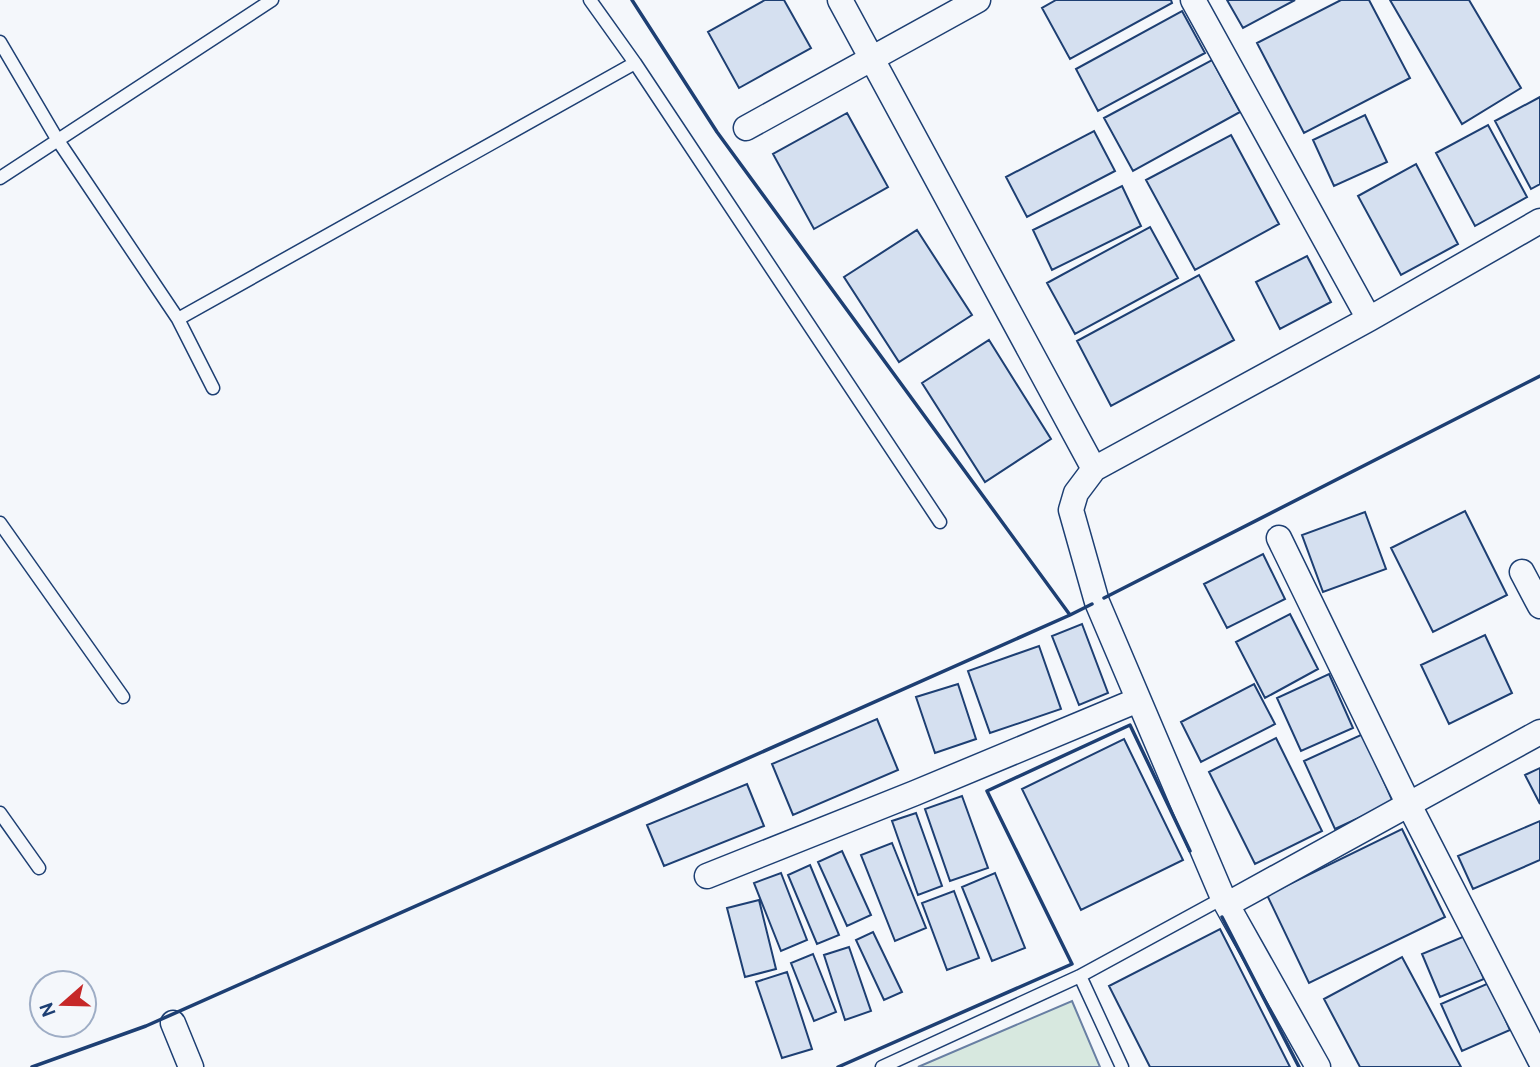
<svg xmlns="http://www.w3.org/2000/svg" width="1540" height="1067" font-family="Cabin,sans-serif">
<style>
.green{fill:#d7e8df;stroke:#687fa3;stroke-width:2}
.building{fill:#d5e0f0;stroke:#1d3f73;stroke-width:2}
.lines{fill:none;stroke-linecap:round;stroke-linejoin:round}
.service-casing{stroke:#1d3f73;stroke-width:15}
.minor-casing{stroke:#1d3f73;stroke-width:27}
.service{stroke:#f4f7fb;stroke-width:12}
.minor{stroke:#f4f7fb;stroke-width:24}
.wall{stroke:#1d3f73;stroke-width:3.5}
</style>
<rect width="100%" height="100%" fill="#f4f7fb"/>
<path class="green" d="M 1072,1001 L 1100,1067 L 918,1067 Z"/>
<path class="building" d="M 765,0 L 784,0 L 811,48 L 739,88 L 708,32 Z
M 1056,0 L 1171,0 L 1172,3 L 1070,59 L 1042,8 Z
M 1227,0 L 1295,0 L 1243,28 Z
M 1341,0 L 1369,0 L 1410,78 L 1304,133 L 1257,43 Z
M 1390,0 L 1469,0 L 1521,88 L 1462,124 Z
M 1182,11 L 1205,53 L 1098,111 L 1076,69 Z
M 1212,60 L 1240,112 L 1133,171 L 1104,118 Z
M 1540,97 L 1540,184 L 1531,189 L 1495,121 Z
M 847,113 L 888,187 L 814,229 L 773,154 Z
M 1365,115 L 1387,162 L 1334,186 L 1313,140 Z
M 1488,125 L 1527,197 L 1475,226 L 1436,153 Z
M 1094,131 L 1115,171 L 1027,217 L 1006,177 Z
M 1231,135 L 1279,224 L 1195,270 L 1146,180 Z
M 1416,164 L 1458,244 L 1401,275 L 1358,196 Z
M 1122,186 L 1141,226 L 1052,270 L 1033,230 Z
M 1150,227 L 1178,278 L 1075,334 L 1047,283 Z
M 917,230 L 972,315 L 899,362 L 844,277 Z
M 1307,256 L 1331,302 L 1280,329 L 1256,282 Z
M 1199,275 L 1234,340 L 1111,406 L 1077,341 Z
M 989,340 L 1051,439 L 985,482 L 922,383 Z
M 1465,511 L 1507,595 L 1433,632 L 1391,548 Z
M 1365,512 L 1386,569 L 1323,592 L 1302,535 Z
M 1263,554 L 1285,599 L 1227,628 L 1204,584 Z
M 1290,614 L 1318,669 L 1265,698 L 1236,642 Z
M 1082,624 L 1108,693 L 1079,705 L 1052,636 Z
M 1485,635 L 1512,693 L 1449,724 L 1421,665 Z
M 1039,646 L 1061,709 L 990,733 L 968,671 Z
M 1329,674 L 1353,728 L 1301,751 L 1277,698 Z
M 958,684 L 976,739 L 935,753 L 916,697 Z
M 1254,684 L 1275,724 L 1201,762 L 1181,722 Z
M 877,719 L 898,770 L 793,815 L 772,764 Z
M 1363,734 L 1393,802 L 1335,829 L 1304,761 Z
M 1276,738 L 1322,831 L 1255,864 L 1209,772 Z
M 1124,739 L 1183,860 L 1081,910 L 1022,789 Z
M 1540,768 L 1540,804 L 1525,775 Z
M 747,784 L 764,826 L 664,866 L 647,825 Z
M 962,796 L 988,868 L 950,881 L 925,809 Z
M 916,813 L 942,886 L 918,895 L 892,821 Z
M 1540,821 L 1540,860 L 1473,889 L 1458,856 Z
M 1402,829 L 1445,917 L 1309,983 L 1267,895 Z
M 892,843 L 926,928 L 895,941 L 861,855 Z
M 842,851 L 871,915 L 847,926 L 818,862 Z
M 810,865 L 839,935 L 817,944 L 788,875 Z
M 781,873 L 807,940 L 781,951 L 754,883 Z
M 995,873 L 1025,948 L 992,961 L 962,887 Z
M 954,891 L 979,958 L 947,970 L 922,903 Z
M 759,900 L 776,969 L 745,977 L 727,908 Z
M 1220,929 L 1290,1067 L 1150,1067 L 1109,986 Z
M 873,932 L 902,992 L 884,1000 L 856,940 Z
M 1465,936 L 1484,979 L 1440,997 L 1422,954 Z
M 849,947 L 871,1011 L 845,1020 L 824,955 Z
M 813,954 L 836,1012 L 814,1021 L 791,963 Z
M 1402,957 L 1461,1067 L 1360,1067 L 1324,999 Z
M 787,972 L 812,1049 L 782,1058 L 756,982 Z
M 1489,983 L 1510,1030 L 1462,1051 L 1441,1004 Z"/>
<g class="lines">
<defs>
<path id="service" d="M 0,42 L 57,139 L 178,319 L 213,388
M 635,63 L 940,522
M 0,178 L 272,0
M 178,319 L 635,63 L 590,0
M 0,523 L 123,697
M 0,813 L 39,868
M 1080,976 L 1122,1067
M 882,1067 L 1080,976 L 1223,898"/>
<path id="minor" d="M 840,0 L 1094,469
M 1193,0 L 1369,319
M 746,128 L 978,0
M 1279,538 L 1408,803 L 1540,1060
M 1522,572 L 1540,606
M 707,876 L 915,793 L 1138,700
M 1228,904 L 1540,732
M 173,1023 L 191,1067
M 1318,1067 L 1223,898 L 1097,602 L 1071,510 L 1076,493 L 1094,469 L 1369,319 L 1540,221"/>
</defs>
<use href="#service" class="service-casing"/>
<use href="#minor" class="minor-casing"/>
<use href="#service" class="service"/>
<use href="#minor" class="minor"/>
<path class="wall" d="M 1104,598 L 1540,376
M 1070,615 L 1092,604
M 1222,917 L 1299,1067
M 32,1067 L 146,1026 L 1070,615 L 717,132 L 632,0
M 838,1067 L 1072,964 L 987,791 L 1130,725 L 1190,851"/>
</g>
<g transform="translate(63 1004) rotate(250)"><circle r="33" fill="#f4f7fb" stroke="#9eadc5" stroke-width="2"/>
<path d="M0-5L12 26L0 18L-12 26Z" fill="#c62828"/>
<text y="-10" font-size="19" font-weight="bold" text-anchor="middle" fill="#1d3f73">N</text>
</g>
</svg>
